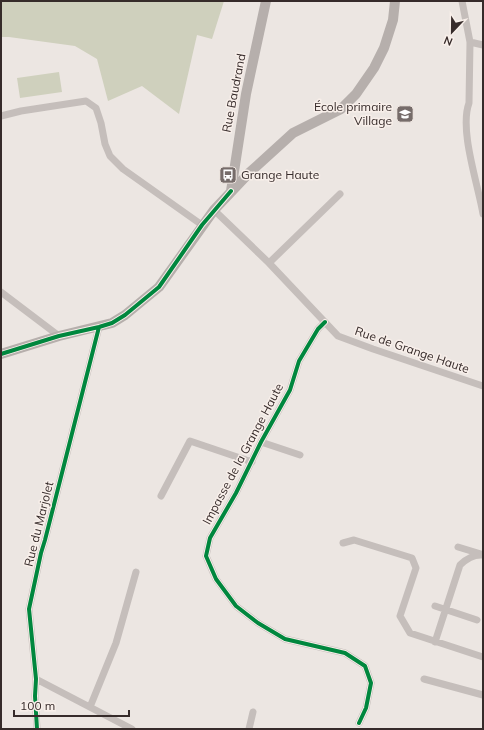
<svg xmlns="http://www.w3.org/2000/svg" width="484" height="730" font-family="Mulish,sans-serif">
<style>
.green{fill:#cfd0bd}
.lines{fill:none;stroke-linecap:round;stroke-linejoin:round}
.street{stroke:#c5bebb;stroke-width:7}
.secondary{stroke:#b6afac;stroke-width:10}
.cycleway-casing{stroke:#f8efea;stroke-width:6}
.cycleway{stroke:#00873e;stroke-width:4}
.labels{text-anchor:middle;stroke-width:3;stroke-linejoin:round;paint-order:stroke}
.street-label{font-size:12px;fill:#362b2a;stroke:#f8efea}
.poi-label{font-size:12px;fill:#362b2a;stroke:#f8efea;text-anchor:end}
</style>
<rect width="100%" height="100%" fill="#ece6e2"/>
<path class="green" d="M 1,1 L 224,1 L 212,39 L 197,35 L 179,114 L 142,86 L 108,101 L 97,59 L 75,46 L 9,37 L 1,37 Z
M 59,72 L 62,92 L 20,98 L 17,78 Z"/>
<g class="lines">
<path class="street" d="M 462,1 L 470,42 L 469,103 C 459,130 478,184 483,214
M 470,42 L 483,45
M 1,116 L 21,111 L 86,101 L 96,108 L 101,123 L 105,144 L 110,156 L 123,169 L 202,225
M 214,210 L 269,263 L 338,336 L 373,349 L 483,386
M 269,263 L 340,194
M 1,292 L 59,336
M 325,322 L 318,329 L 299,361 L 290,390 L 261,442 L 236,493 L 210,538 L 206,556 L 216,579 L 236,606 L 258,623 L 285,639 L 345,653 L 365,666 L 371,683 L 366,708 L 359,723
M 261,442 L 300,455
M 161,496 L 190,441 L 252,462
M 343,543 L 354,540 L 412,558 L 416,568 L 400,616 L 410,633 L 483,657
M 458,547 L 481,554
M 435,606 L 477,620
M 435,642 L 460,565 C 466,559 473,554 483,555
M 36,679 L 132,729
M 424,679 L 483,695
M 90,707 L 116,643 L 136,572
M 37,729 L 35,696 L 36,679 L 29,609 L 41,553 L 45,540 L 99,327
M 249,729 L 253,712"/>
<path class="secondary" d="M 231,191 L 246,94 L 266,1
M 1,354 L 59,336 L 112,323 L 125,315 L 159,287 L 214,210 L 249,173 L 293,133 L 341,109 L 356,94 L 374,68 L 384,48 L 393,20 L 395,1"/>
<defs>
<path id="cycleway" d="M 325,322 L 318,329 L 299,361 L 290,390 L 261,442 L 236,493 L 210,538 L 206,556 L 216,579 L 236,606 L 258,623 L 285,639 L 345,653 L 365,666 L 371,683 L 366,708 L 359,723
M 1,354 L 59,336 L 99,327 L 112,323 L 125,315 L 159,287 L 202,225 L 231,191
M 37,729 L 35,696 L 36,679 L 29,609 L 41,553 L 45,540 L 99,327"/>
</defs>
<use href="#cycleway" class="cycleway-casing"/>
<use href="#cycleway" class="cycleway"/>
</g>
<defs>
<symbol id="school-square" viewBox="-11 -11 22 22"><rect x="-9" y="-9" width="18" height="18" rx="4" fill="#766c6a" stroke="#f8efea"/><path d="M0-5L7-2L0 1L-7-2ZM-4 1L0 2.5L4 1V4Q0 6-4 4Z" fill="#fff"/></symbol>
<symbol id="bus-square" viewBox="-11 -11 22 22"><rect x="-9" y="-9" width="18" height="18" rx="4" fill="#766c6a" stroke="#f8efea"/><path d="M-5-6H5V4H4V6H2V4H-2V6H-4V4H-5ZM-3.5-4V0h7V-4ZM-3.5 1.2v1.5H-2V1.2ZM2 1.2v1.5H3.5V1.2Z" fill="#fff"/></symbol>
</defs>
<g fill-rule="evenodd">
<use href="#school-square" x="395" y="104" width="20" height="20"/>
<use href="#bus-square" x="218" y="165" width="20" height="20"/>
</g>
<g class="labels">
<g class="street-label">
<text transform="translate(234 93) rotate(-79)" y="4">Rue Baudrand</text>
<text transform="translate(412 350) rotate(19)" y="4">Rue de Grange Haute</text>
<text transform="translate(243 454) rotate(-62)" y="4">Impasse de la Grange Haute</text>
<text transform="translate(39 524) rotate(-76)" y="4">Rue du Marjolet</text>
</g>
<g class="poi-label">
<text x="392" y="111">École primaire<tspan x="392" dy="14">Village</tspan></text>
<text x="241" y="179" text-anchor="start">Grange Haute</text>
</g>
</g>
<rect width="484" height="730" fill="none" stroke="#362b2a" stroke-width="4"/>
<g transform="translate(452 32) rotate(202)" stroke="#f8efea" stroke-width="3" paint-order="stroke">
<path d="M0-3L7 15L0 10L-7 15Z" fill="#362b2a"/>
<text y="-6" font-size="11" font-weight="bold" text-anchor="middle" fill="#362b2a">N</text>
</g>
<path d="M14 710v6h115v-6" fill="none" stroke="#362b2a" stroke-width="2"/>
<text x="20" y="710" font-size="12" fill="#362b2a" stroke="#f8efea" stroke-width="3" paint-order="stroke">100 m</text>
</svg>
